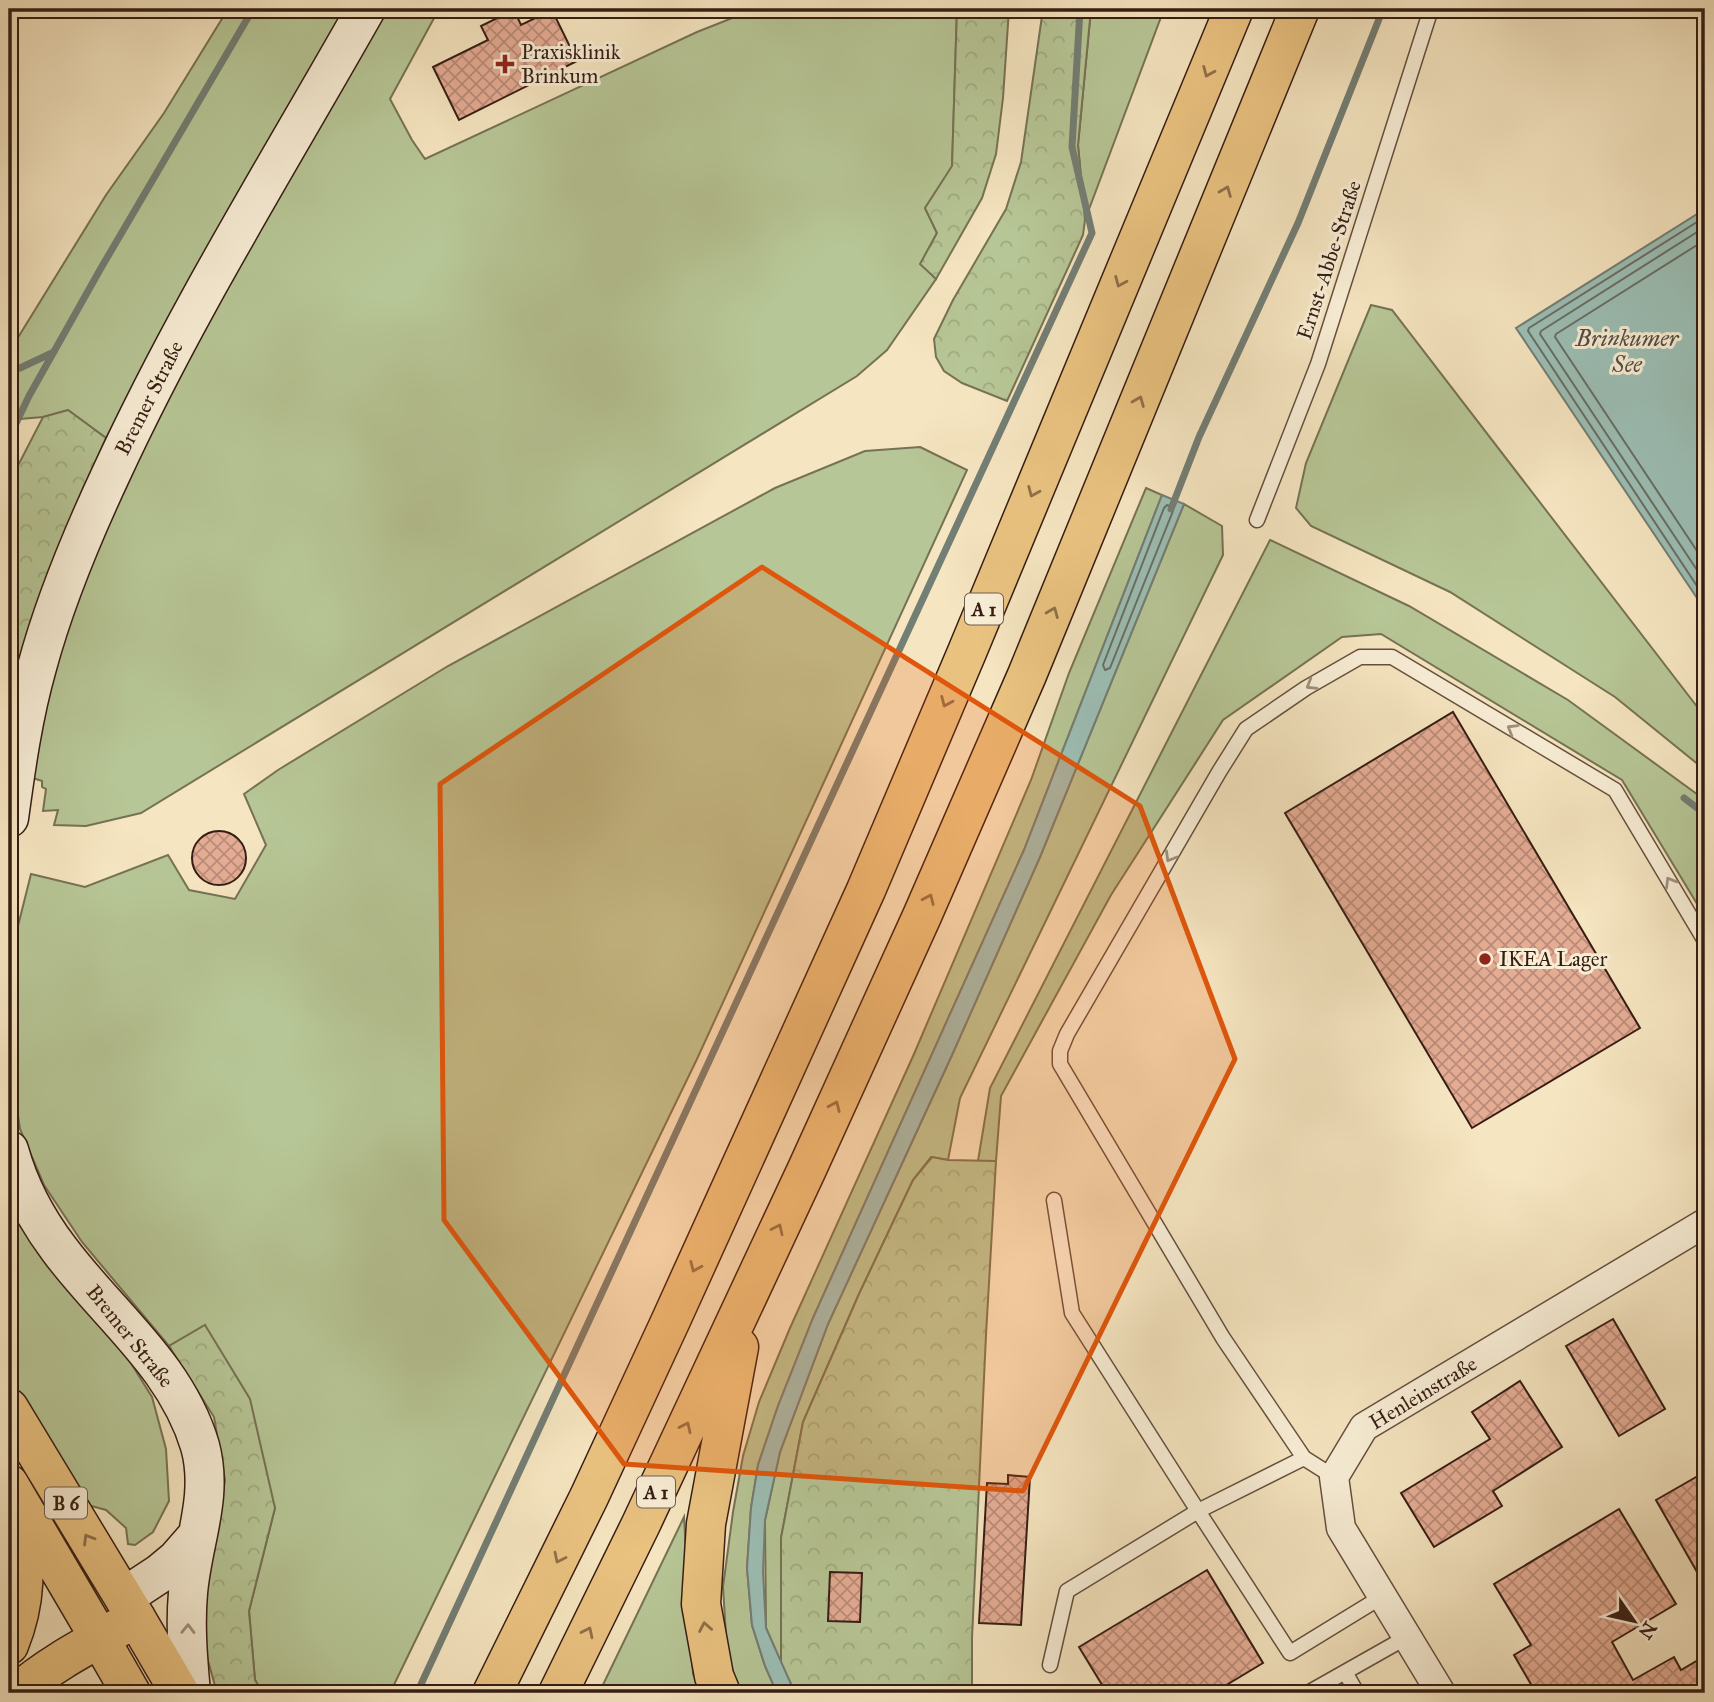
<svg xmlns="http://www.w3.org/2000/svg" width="1714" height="1702" font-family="'IM FELL Great Primer',serif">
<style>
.grass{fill:#b7c696;stroke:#767254;stroke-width:2}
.forest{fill:url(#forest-crowns);stroke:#767254;stroke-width:2}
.water{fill:#9cbfb5;stroke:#737e74;stroke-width:2}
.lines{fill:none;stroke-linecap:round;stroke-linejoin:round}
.shore{stroke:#696e64;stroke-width:2}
.stream{stroke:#737e74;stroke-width:7}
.building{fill:url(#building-cross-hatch);stroke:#361d13;stroke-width:2}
.lane-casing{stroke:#664f3e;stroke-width:17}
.street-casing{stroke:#664f3e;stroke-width:31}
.secondary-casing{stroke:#361d13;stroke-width:41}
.primary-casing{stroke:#361d13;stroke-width:41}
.highway-casing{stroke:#361d13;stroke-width:41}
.lane{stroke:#f8eed6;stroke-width:14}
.street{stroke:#f8eed6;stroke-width:28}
.secondary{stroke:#f8eed6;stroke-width:38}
.primary{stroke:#eac280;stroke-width:38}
.highway{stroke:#eac280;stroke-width:38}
.oneway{stroke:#90704a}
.oneway2{stroke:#a1907e}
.marked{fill:#df560c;fill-opacity:0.2;stroke:#df560c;stroke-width:5;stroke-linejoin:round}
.poi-dot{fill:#8f2418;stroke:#f8eed6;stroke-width:2.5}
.labels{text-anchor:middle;stroke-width:6;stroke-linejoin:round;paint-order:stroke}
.shield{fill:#f8eed6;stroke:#705c4e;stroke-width:2}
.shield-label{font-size:19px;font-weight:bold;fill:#361d13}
.poi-label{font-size:21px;fill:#361d13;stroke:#f8eed6;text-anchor:start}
.street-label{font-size:21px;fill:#361d13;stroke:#f8eed6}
.water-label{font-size:23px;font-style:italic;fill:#554e44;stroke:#f8eed6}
</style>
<defs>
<pattern id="forest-crowns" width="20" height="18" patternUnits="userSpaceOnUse" patternTransform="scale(1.75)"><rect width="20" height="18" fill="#b7c696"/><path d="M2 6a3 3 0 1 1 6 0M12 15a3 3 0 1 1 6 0" fill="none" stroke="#9eaa80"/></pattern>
<pattern id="building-cross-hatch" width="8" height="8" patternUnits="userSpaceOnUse" patternTransform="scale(1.75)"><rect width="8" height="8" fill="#e5ac94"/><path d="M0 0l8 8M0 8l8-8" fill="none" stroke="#ba8b78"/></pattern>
</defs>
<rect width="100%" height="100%" fill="#f5e5c0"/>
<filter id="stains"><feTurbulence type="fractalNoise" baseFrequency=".00286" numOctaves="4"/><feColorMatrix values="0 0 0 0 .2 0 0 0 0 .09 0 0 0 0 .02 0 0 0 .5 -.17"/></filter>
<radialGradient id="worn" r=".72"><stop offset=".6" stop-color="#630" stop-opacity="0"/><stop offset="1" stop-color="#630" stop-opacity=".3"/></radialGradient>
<path class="grass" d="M 228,9 L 345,9 L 274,131 L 106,438 L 68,410 L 43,417 L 9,420 L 9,352 L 106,195 L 164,113 Z
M 380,9 L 439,9 L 390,99 L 412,140 L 425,159 L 697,32 L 755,9 L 957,9 L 952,167 L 925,208 L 937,233 L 921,263 L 936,279 L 887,350 L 857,376 L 141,813 L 86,826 L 54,825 L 58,810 L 43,811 L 46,789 L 42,787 L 42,781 L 30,777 L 48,674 L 130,461 Z
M 1091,9 L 1164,9 L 1085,220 L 1078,145 Z
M 1371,305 L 1392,310 L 1705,717 L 1705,770 L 1615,697 L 1450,592 L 1311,526 L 1296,508 L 1306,463 Z
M 920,447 L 967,470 L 697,1059 L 390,1693 L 263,1693 L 255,1680 L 249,1611 L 275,1508 L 205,1325 L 169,1346 L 82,1242 L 44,1185 L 20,1129 L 11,1070 L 10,1010 L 15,938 L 31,874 L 85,887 L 168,855 L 189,890 L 235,899 L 266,845 L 244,794 L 278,770 L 448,666 L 775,488 L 865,451 Z
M 1146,488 L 1162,495 L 1024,850 L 813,1318 L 778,1406 L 758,1465 L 751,1508 L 747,1568 L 752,1625 L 765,1666 L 777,1693 L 739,1693 L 727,1651 L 723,1587 L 733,1512 L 743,1456 L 759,1402 L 790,1328 L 914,1054 L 1031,780 L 1069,673 Z
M 1184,504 L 1222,526 L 1223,555 L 960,1098 L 948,1160 L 931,1157 L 913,1180 L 859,1294 L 803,1422 L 781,1538 L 781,1663 L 766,1628 L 765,1520 L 780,1452 L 828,1324 L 952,1055 L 1040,857 Z
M 1270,540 L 1409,606 L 1568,700 L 1705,800 L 1705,917 L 1622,780 L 1381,634 L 1342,637 L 1223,720 L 1111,895 L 1001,1096 L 996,1161 L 978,1161 L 990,1088 Z
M 9,1199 L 124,1352 L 152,1397 L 166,1449 L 169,1501 L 153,1532 L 135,1545 L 128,1544 L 126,1528 L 106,1510 L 84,1504 L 9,1381 Z
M 684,1517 L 693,1674 L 702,1693 L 599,1693 Z"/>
<path class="forest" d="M 957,9 L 1009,9 L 1003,98 L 996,154 L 982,198 L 936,279 L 920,264 L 937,233 L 925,208 L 952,166 Z
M 1043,9 L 1091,9 L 1078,145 L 1085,220 L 1083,235 L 1007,401 L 962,383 L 944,371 L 936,357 L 934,339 L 953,300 L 1006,209 L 1021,162 Z
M 68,410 L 106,438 L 48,572 L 9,710 L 9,483 L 43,417 Z
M 932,1157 L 948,1160 L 996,1161 L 986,1335 L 972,1638 L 972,1693 L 795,1693 L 781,1663 L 781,1538 L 803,1422 L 859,1294 L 913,1180 Z
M 205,1325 L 250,1399 L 275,1508 L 249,1611 L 255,1680 L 263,1693 L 217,1693 L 202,1639 L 205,1578 L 215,1545 L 225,1480 L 214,1417 L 169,1346 Z"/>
<path class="water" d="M 1705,209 L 1705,610 L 1516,328 Z
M 1162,495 L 1184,504 L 1040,857 L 952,1055 L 828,1324 L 780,1452 L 765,1520 L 763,1572 L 766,1628 L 795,1693 L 777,1693 L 765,1666 L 752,1625 L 747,1568 L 751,1508 L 758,1465 L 778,1406 L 813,1318 L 1024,850 Z"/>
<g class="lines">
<path class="shore" d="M 1705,217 L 1529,328 L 1528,331 L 1705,598
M 1705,227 L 1541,331 L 1540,334 L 1705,582
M 1705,240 L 1556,334 L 1555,337 L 1705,563
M 1167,505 L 1172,507 L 1173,511 L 1110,668 L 1105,670 L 1103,665 L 1164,508 Z"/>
<path class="stream" d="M 20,368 L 54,352
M 9,438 L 29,396 L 101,268 L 253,9
M 1171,509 L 1199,437 L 1298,223 L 1383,9
M 1684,798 L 1705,814
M 417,1693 L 1092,233 L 1072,147 L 1080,9"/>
</g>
<path class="building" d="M 514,10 L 521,25 L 552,10 L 577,61 L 459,120 L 433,67 L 488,40 L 481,26 Z
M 1453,712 L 1640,1028 L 1472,1128 L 1285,813 Z
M192 858a27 27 0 1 1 54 0a27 27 0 1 1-54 0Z
M 1613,1319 L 1665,1409 L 1619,1436 L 1566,1346 Z
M 1520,1381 L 1562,1447 L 1493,1491 L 1502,1506 L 1434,1547 L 1401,1493 L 1490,1439 L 1472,1412 Z
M 1705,1472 L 1705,1586 L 1656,1500 Z
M 1008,1475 L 1030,1477 L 1021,1625 L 979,1623 L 987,1483 L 1008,1484 Z
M 1619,1509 L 1676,1604 L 1612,1642 L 1633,1680 L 1674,1657 L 1681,1670 L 1705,1656 L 1705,1693 L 1536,1693 L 1514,1655 L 1531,1645 L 1494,1584 Z
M 1207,1570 L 1263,1663 L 1213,1693 L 1107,1693 L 1079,1647 Z
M 830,1572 L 862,1573 L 860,1622 L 828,1621 Z"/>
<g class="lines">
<defs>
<path id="lane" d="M 1257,520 L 1318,364 L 1431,9
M 1304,1458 L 1198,1511 L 1290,1653 L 1383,1596
M 1334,1477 L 1304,1458 L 1223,1338 L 1060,1064 L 1060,1051 L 1067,1034 L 1219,772 L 1246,729 L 1306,688 L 1360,657 L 1392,657 L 1615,790 L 1705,941
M 1050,1665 L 1067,1591 L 1198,1511 L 1072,1313 L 1054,1200
M 1345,1672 L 1357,1693
M 1308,1693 L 1407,1637"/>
<path id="street" d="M 1441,1693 L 1341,1528 L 1334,1477 L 1364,1427 L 1705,1223"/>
<path id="secondary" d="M 9,818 C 16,767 23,716 37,667 C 55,600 82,536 111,474 C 185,313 279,163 366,9
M 9,1150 C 19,1186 37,1220 59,1249 C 107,1314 176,1365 200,1446 C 214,1497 192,1543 188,1593 C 185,1626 188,1660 191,1693
M 124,1597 L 159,1574 L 177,1559 L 197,1536"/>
<path id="primary" d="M 136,1618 L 180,1693
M 100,1639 L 131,1693"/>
<path id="highway" d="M 9,1408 L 136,1618 C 96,1641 52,1662 17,1693
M 9,1484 L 100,1639
M 9,1645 C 29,1596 24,1562 19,1511
M 492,1693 L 589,1497 L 671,1320 L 866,890 L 967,652 L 1234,9
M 558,1693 L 641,1524 L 807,1169 L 922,916 L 1027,675 L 1300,9
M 721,1693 L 714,1676 L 701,1604 L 706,1524 L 739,1347"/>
</defs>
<use href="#lane" class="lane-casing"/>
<use href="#street" class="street-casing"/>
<use href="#secondary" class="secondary-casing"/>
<use href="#primary" class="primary-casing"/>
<use href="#highway" class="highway-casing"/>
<use href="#lane" class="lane"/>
<use href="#street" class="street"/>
<use href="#secondary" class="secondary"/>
<use href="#primary" class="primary"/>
<use href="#highway" class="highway"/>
</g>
<defs><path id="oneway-chevron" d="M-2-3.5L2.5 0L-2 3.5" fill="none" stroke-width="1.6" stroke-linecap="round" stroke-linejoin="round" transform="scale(1.75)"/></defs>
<g class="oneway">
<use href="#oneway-chevron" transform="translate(1208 72) rotate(113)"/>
<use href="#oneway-chevron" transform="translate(1226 191) rotate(-68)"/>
<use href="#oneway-chevron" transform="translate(1120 282) rotate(113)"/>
<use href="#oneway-chevron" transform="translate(1139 401) rotate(-68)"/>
<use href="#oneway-chevron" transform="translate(1033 492) rotate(113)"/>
<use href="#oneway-chevron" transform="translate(1053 612) rotate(-68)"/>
<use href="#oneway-chevron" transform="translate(946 702) rotate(113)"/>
<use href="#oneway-chevron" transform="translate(929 899) rotate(-66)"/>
<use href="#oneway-chevron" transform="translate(835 1106) rotate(-66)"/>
<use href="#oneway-chevron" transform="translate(778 1229) rotate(-65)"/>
<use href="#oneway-chevron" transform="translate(695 1267) rotate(114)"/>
<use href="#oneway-chevron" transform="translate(686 1427) rotate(-65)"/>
<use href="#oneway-chevron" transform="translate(88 1539) rotate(-121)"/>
<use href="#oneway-chevron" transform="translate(559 1558) rotate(116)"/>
<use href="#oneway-chevron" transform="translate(705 1627) rotate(-100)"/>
<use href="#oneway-chevron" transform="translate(588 1632) rotate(-64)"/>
</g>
<g class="oneway2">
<use href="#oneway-chevron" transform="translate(1311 685) rotate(149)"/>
<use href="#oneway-chevron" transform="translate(1512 729) rotate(-149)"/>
<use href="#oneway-chevron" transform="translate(1170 857) rotate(120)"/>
<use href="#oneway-chevron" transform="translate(1670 882) rotate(-121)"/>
<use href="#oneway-chevron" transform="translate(188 1629) rotate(-89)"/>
</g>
<path class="marked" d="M 762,567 L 1140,806 L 1235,1059 L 1023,1491 L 624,1464 L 444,1220 L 440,784 Z"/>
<g class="poi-dot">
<path d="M501.5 53.5h7v7h7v7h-7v7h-7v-7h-7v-7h7z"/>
<circle cx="1485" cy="959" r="7"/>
</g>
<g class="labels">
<g class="shield">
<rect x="965" y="593.5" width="38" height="31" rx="5"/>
<rect x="637" y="1476.5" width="38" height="31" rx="5"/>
<rect x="45" y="1487.5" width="42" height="31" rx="5"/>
</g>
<g class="shield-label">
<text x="984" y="616">A 1</text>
<text x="656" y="1499">A 1</text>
<text x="66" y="1510">B 6</text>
</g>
<g class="poi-label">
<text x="521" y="59">Praxisklinik<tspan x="521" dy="24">Brinkum</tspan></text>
<text x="1499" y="966">IKEA Lager</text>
</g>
<g class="street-label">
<text transform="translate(1329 260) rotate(-72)" y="7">Ernst-Abbe-Straße</text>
<text transform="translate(149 398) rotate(-63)" y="7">Bremer Straße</text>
<text transform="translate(130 1336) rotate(51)" y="7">Bremer Straße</text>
<text transform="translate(1423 1393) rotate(-31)" y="7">Henleinstraße</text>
</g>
<g class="water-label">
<text x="1627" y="346">Brinkumer<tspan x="1627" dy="26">See</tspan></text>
</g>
</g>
<rect width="1714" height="1702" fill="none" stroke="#f5e5c0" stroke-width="35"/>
<rect x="10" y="10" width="1693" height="1681" fill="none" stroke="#361d13" stroke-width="3.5"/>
<rect x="18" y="18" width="1679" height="1667" fill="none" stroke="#361d13" stroke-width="2"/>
<g transform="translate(1634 1621) rotate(124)" stroke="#f8eed6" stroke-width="5" paint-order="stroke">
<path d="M0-5L12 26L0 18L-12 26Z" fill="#361d13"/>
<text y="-10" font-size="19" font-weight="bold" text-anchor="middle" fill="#361d13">N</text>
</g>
<rect width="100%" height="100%" filter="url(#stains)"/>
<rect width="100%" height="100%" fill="url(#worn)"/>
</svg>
